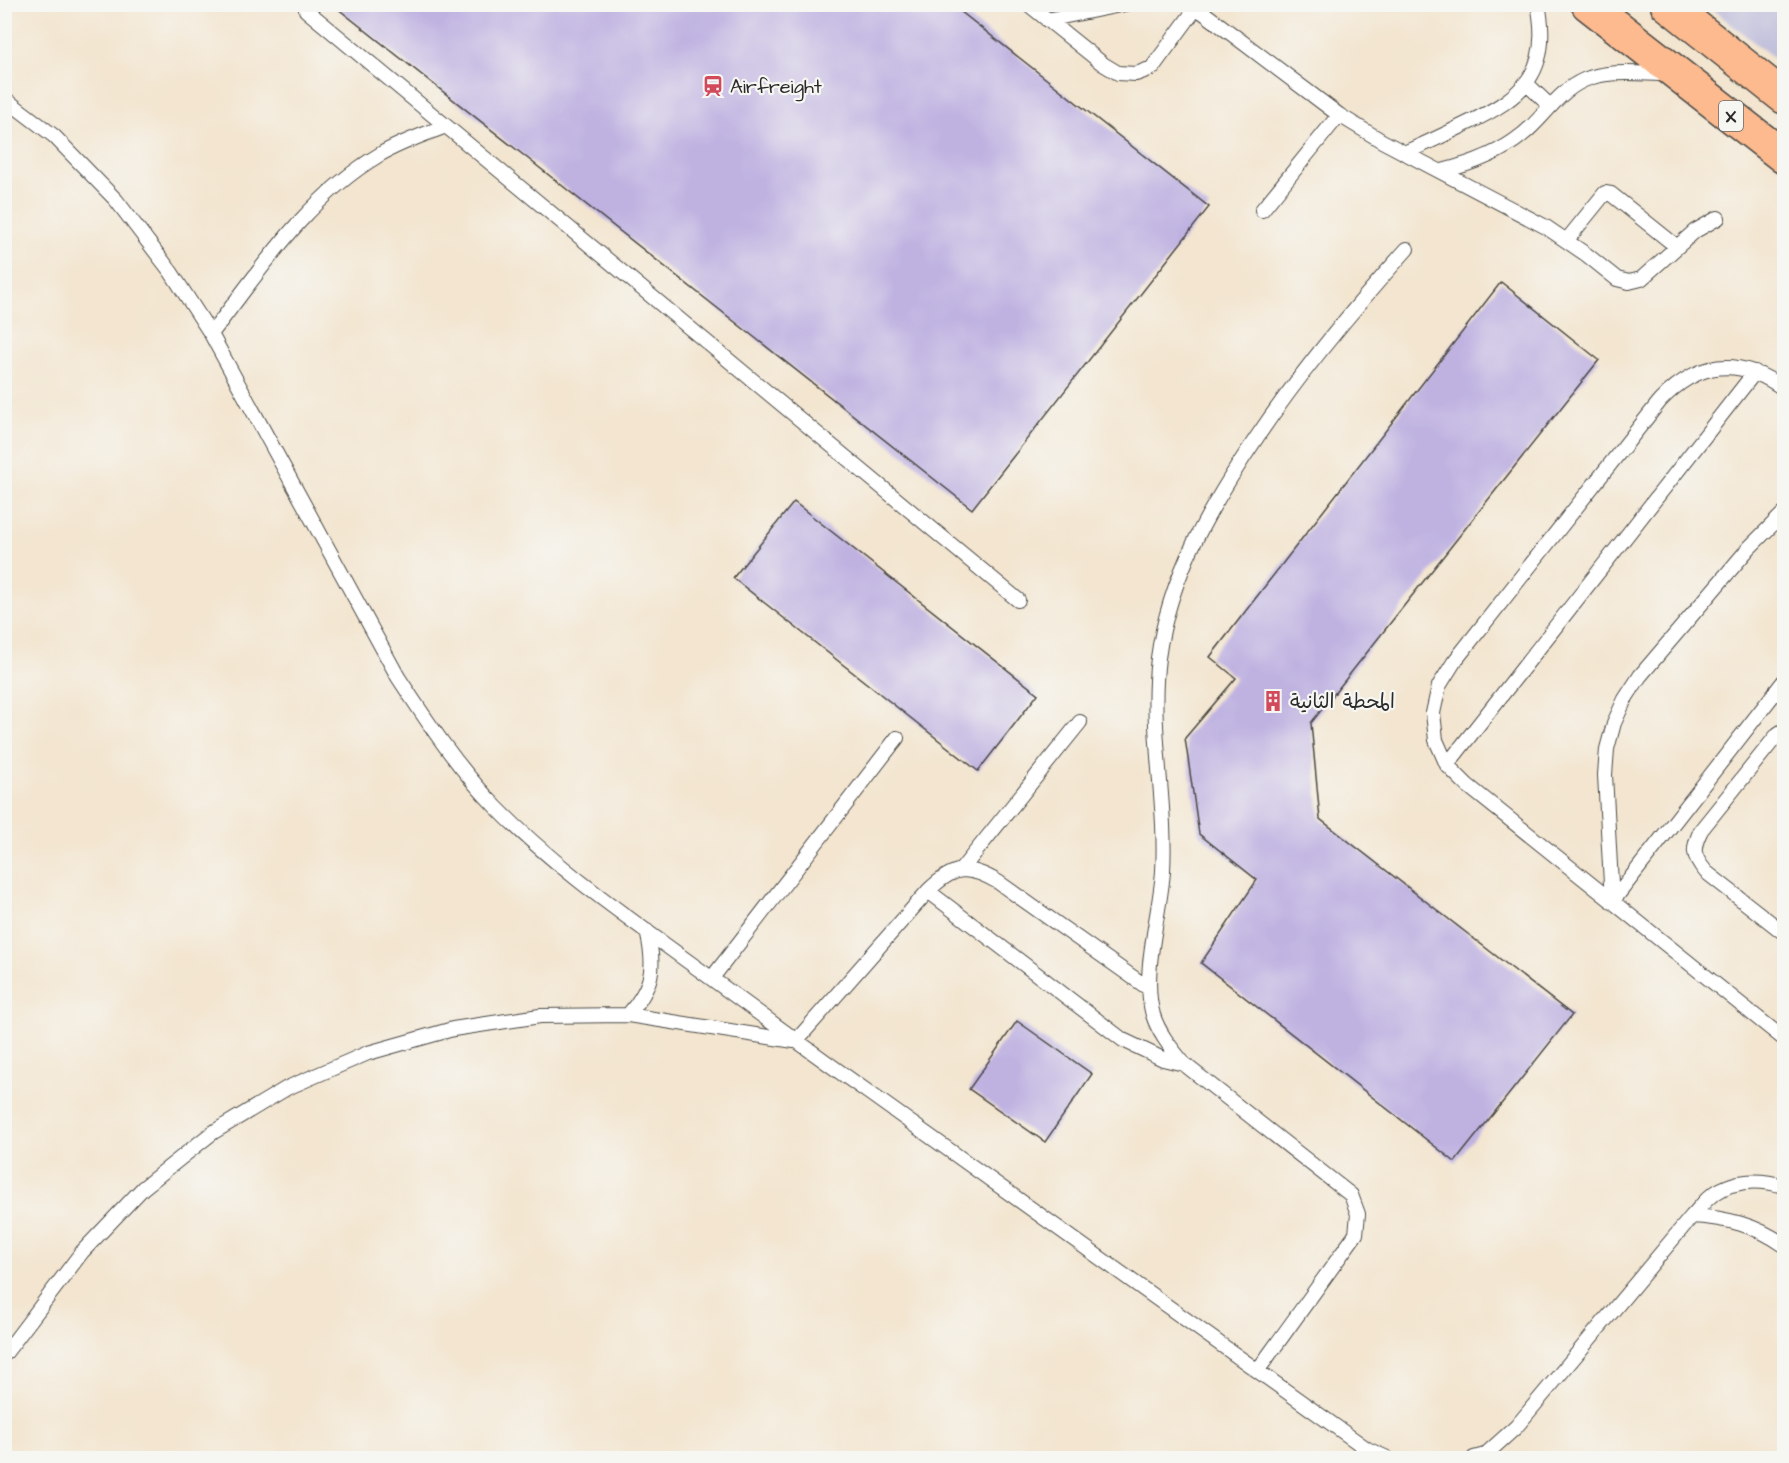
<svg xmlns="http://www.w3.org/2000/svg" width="1789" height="1463" font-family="'Architects Daughter','Playpen Sans Arabic',sans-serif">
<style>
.industrial{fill:#c2c1dc}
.building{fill:#bfb2e1}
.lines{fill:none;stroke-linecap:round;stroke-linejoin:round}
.lane-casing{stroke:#494744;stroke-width:16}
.highway-casing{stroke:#494744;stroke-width:36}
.lane{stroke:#fff;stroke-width:14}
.highway{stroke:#fcba8e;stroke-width:33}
.labels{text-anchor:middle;stroke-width:4.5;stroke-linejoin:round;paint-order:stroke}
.shield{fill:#f6f6f2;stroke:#686867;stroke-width:1.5}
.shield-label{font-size:18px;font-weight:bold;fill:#2b2b2b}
.poi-label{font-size:20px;fill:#2b2b2b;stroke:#f6f6f2;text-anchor:start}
</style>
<rect width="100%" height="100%" fill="#f6f6f2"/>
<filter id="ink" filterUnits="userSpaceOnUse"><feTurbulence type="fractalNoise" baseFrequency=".0167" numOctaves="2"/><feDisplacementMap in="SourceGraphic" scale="12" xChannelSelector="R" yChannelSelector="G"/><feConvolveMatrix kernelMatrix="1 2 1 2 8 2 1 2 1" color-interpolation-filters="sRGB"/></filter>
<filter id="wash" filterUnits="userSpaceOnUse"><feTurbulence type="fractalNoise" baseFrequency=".008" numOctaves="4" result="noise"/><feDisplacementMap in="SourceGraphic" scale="24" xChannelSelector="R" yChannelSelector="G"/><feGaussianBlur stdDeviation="1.35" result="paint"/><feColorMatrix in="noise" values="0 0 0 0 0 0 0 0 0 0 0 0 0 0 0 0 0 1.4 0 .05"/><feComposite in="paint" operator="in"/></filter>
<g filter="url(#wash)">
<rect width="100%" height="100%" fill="#f3e5cf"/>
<path class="industrial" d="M 1707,5 L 1784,5 L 1784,66 Z"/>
<g id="blocks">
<path class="building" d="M 332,4 L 951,4 L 1209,207 L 972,509 Z
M 1501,282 L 1599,360 L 1311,723 L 1320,819 L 1572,1015 L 1455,1162 L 1201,963 L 1257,880 L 1199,834 L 1185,738 L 1236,678 L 1210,657 Z
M 794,502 L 1038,694 L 978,771 L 733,578 Z
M 1017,1021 L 1092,1074 L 1045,1142 L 969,1089 Z"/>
</g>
</g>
<g filter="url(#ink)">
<use href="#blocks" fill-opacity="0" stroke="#494744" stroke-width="1.5"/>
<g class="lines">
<defs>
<path id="lane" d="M 1028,4 L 1103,64 L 1118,73 L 1136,74 L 1152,68 L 1199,4
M 1192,4 L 1339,115 L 1382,141 L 1546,227 L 1587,255 L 1617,279 L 1629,282 L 1641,279 L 1695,231 L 1718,218
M 306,10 L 1018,600
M 1047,20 L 1125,4
M 1527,84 L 1550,106
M 4,98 L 54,136 L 116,200 L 171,272 L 211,334 L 398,677 C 428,723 458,768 496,807 C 555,867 619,911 686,960 C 747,1004 807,1049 868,1092 C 1035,1211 1201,1330 1367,1449 L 1387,1458
M 1404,153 C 1425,144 1446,134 1466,124 C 1523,97 1552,72 1538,4
M 1442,171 C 1471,164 1499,154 1522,135 C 1544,118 1557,92 1584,80 C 1609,69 1641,74 1667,74
M 1262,210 L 1339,115
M 1567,240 L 1605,193 L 1611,194 L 1676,246
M 211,334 C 261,269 307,198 379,155 C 399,143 423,135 446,126
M 1784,389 C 1739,356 1698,361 1660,401 L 1454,662 L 1439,686 L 1433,713 L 1436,740 L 1447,765 L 1467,785 L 1784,1039
M 1784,730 L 1778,734 L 1701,830 C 1692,849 1692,855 1706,872 L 1784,933
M 1447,765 L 1755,372
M 961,870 L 1080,722
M 928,891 L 1123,1040 L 1163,1059 L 1184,1064
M 1612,902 L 1605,775 L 1607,749 L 1614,723 L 1625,699 L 1640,676 L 1749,548 L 1784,513
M 1612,902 L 1784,681
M 712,978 L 897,738
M 628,1015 C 653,986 656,968 647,931
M 796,1041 L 928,891 C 953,866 968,864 998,882 L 1148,988
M 1692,1216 C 1727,1218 1756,1225 1784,1245
M 4,1355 L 82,1252 L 143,1188 L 212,1133 L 287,1088 L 368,1053 L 453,1029 L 540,1016 L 628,1015 L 794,1041
M 1258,1370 L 1356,1234 L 1358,1214 L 1351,1195 L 1184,1064 C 1172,1049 1159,1034 1153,1015 C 1141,972 1160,916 1163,871 C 1167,800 1149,730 1158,658 C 1169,576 1211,505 1257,437 C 1302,370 1353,309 1407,249
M 1474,1458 L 1485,1455 L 1516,1427 L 1692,1216 C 1699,1209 1705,1200 1712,1195 C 1734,1179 1760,1179 1784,1186"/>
<path id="highway" d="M 1588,4 L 1784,157
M 1667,4 L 1784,97"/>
</defs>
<use href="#lane" class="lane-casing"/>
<use href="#highway" class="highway-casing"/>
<use href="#lane" class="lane"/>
<use href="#highway" class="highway"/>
</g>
</g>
<defs>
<symbol id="station-bare" viewBox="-9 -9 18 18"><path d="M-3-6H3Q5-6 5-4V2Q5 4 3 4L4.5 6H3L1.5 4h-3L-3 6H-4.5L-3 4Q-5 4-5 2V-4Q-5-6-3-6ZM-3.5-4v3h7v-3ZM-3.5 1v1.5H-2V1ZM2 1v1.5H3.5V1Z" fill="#d1495b" stroke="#f6f6f2" stroke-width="2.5" paint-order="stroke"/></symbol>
<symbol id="building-bare" viewBox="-9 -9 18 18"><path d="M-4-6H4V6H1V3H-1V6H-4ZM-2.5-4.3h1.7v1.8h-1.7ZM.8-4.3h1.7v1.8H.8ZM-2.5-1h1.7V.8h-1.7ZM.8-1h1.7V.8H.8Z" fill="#d1495b" stroke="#f6f6f2" stroke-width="2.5" paint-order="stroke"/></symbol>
</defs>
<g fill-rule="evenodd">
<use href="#station-bare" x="698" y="71" width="30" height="30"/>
<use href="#building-bare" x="1258" y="686" width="30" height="30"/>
</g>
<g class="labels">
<rect class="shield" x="1719" y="101" width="24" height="30" rx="4.5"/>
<g class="shield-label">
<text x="1731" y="122">X</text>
</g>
<g class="poi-label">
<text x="730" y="93">Airfreight</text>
<text x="1290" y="708">المحطة الثانية</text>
</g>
</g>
<rect width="1789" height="1463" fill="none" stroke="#f6f6f2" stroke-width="24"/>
</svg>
